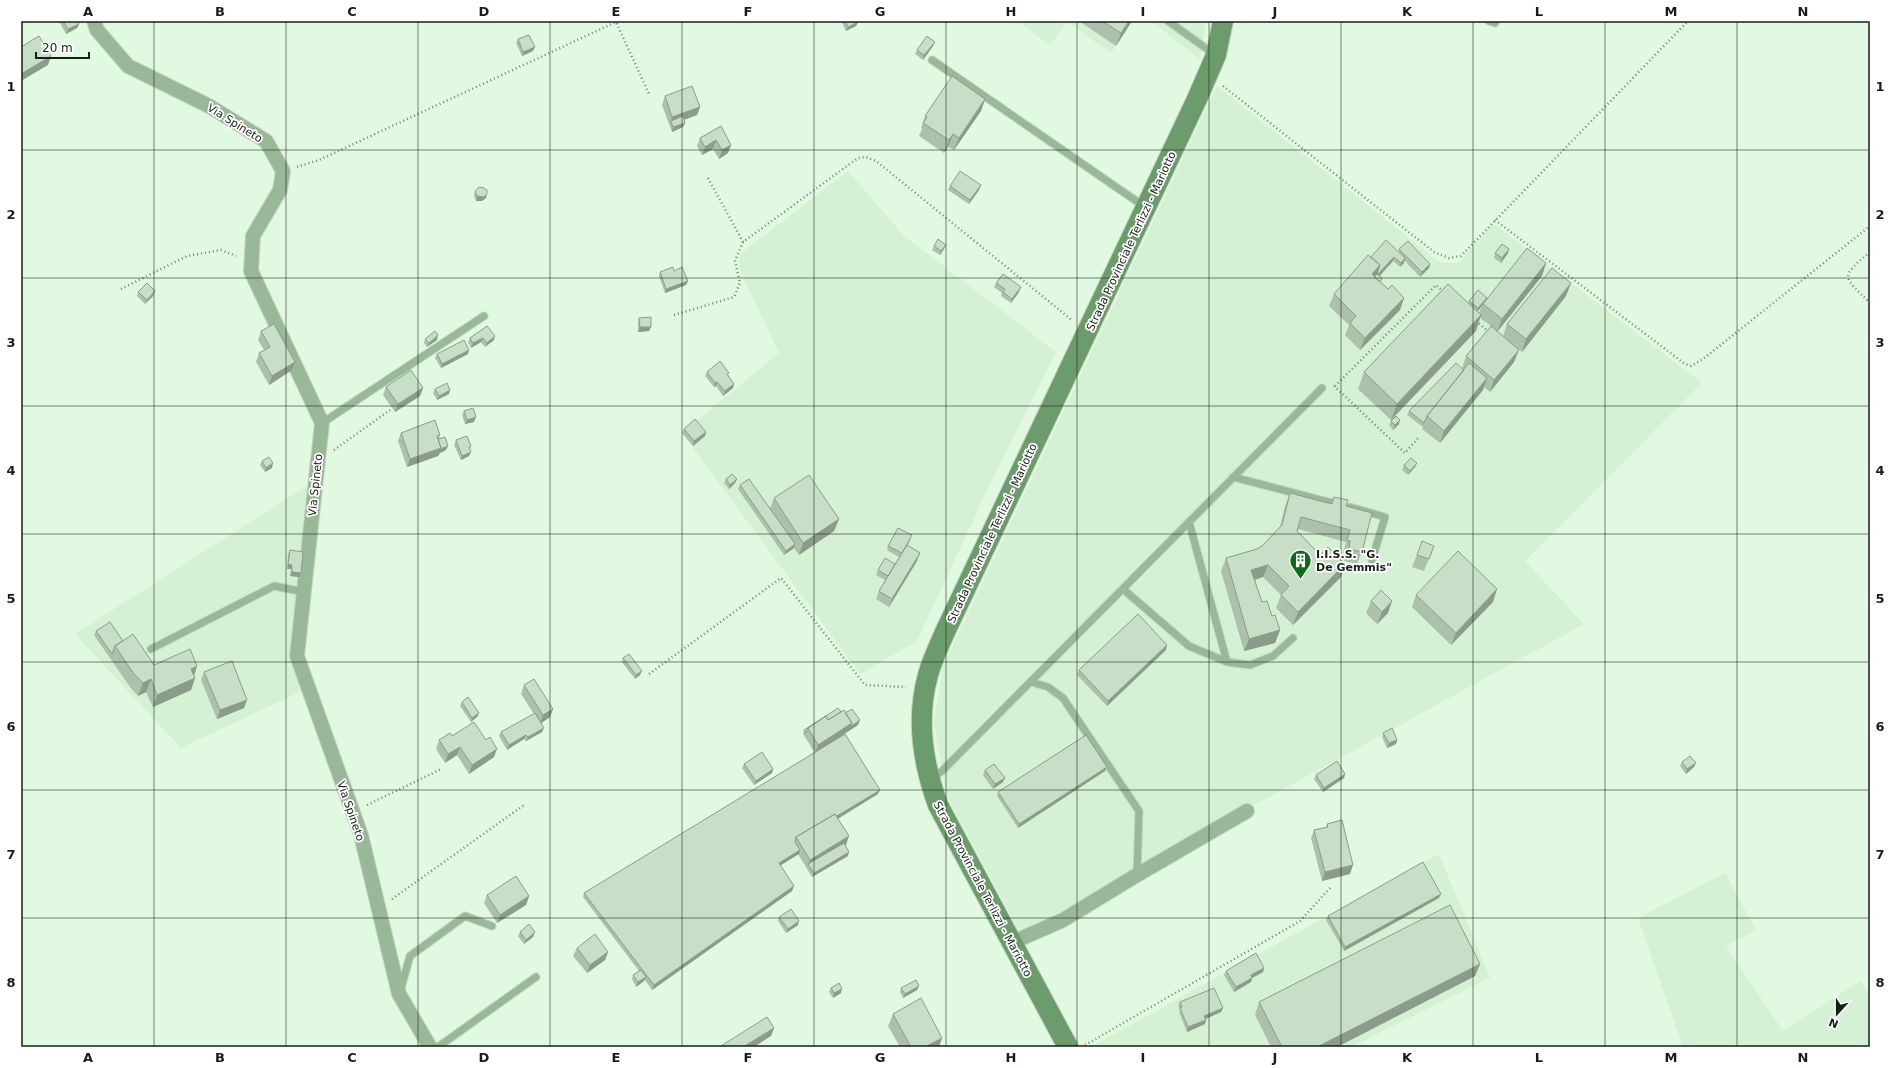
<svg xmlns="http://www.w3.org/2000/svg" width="1891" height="1068" font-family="'DejaVu Sans',sans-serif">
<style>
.built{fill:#d4f1d3}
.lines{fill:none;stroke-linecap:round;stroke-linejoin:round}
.service-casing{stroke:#c1d6c1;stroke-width:9}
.minor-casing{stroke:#c1d6c1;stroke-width:16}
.secondary-casing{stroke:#c1d6c1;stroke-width:22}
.path{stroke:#758474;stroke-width:2.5;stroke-dasharray:1 3;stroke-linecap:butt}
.service{stroke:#99b897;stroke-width:7}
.minor{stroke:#99b897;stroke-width:14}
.secondary{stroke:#6d9c6c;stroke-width:20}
.wall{fill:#acc0ab;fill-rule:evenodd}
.shaded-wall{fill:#8c9c8b}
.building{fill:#c8dfc7;stroke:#8c9c8b}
.grid{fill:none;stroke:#161e16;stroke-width:1;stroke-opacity:0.55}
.labels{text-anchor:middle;stroke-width:3.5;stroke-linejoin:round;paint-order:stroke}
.street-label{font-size:11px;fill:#161e16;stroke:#fff}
.poi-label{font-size:11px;font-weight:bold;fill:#161e16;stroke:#fff;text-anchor:start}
.neatline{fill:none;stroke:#161e16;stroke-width:1.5}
.grid-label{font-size:13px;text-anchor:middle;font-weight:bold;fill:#161e16}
</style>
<rect width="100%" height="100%" fill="#e2f9e1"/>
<path class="built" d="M 1017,21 L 1132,21 L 1111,53 L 1067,22 L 1050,45 Z
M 1151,21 L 1206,21 L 1200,59 Z
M 1217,86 L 1441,263 L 1459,263 L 1493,223 L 1702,383 L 1525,561 L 1584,624 L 1036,925 L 1018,929 L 946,794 L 934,723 L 943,666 Z
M 848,171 L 903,235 L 1056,352 L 990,484 L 917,641 L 860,674 L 682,433 L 779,353 L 740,271 L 739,260 L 741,253 Z
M 316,480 L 297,656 L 308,688 L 181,748 L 75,634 Z
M 1439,854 L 1490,978 L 1351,1047 L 1091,1047 Z
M 1725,873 L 1756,930 L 1726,946 L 1783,1031 L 1860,981 L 1870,995 L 1870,1047 L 1683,1047 L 1638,918 Z"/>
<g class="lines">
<defs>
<path id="service" d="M 1168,21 L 1214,54
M 1489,21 L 1495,23 L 1496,21
M 932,60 L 1145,207
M 322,423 L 484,316
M 1233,477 L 1340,505
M 1350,507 L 1385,517 L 1372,560
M 1189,522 L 1227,662 L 1250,665 L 1273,656 L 1293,638
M 1123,589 L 1189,646 L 1227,662
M 151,649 L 274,586 L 304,592
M 1031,682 L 1048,687 L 1063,698 L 1139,811 L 1137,875
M 931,779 L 942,771 L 1322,388
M 401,988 L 410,956 L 465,916 L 492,926
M 438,1047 L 536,977"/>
<path id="minor" d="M 94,21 L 97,30 L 128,66 L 209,106 L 266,141 L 283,171 L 280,190 L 253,236 L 251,271 L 322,423 L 297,656 L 361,835 L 399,994 L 430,1047
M 1011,943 L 1063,920 L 1137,875 L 1247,811"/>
<path id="secondary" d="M 1068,1047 L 938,805 C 923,764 916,718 928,675 C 932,660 939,646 945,632 L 1197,99 L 1216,55 L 1223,21"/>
</defs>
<use href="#service" class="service-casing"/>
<use href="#minor" class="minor-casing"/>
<use href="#secondary" class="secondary-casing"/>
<path class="path" d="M 1223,86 L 1434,252 L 1449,258 L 1461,256 L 1688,21
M 297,167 L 319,160 L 616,22 L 650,96
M 708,178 L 743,242 L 858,158 L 866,157 L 876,161 L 1073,321
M 1495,220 L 1685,364 L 1691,366 L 1703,359 L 1870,226
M 1870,252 C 1839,278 1843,276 1870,303
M 121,289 L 187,256 L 221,250 L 236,256
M 674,315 L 734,297 L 740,283 L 735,261 L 743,242
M 1476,321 L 1489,332
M 1334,386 L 1405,453 L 1419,437
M 1335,386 L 1436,285 L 1444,292
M 334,450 L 390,410
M 649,674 L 781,578 L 865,685 L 906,687
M 367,805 L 441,769
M 392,899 L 524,805
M 1085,1045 L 1300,921 L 1331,887"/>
<use href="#service" class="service"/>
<use href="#minor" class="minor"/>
<use href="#secondary" class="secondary"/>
</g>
<path class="wall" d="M 61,21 L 77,21 L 79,24 L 77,28 L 66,34 L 60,23 Z
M 841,21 L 858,21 L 858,22 L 856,26 L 846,31 Z
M 1079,21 L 1132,21 L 1116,46 Z
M 518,39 L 533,51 L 522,56 L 516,43 Z
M 935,42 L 933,46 L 923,60 L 915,54 L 917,50 Z
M 665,96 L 700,107 L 697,115 L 684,120 L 685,123 L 683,127 L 672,132 L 662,105 Z
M 985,99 L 981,111 L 954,150 L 948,147 L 944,153 L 919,136 L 922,129 L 921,128 L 925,116 Z
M 721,126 L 731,145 L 728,153 L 719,159 L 713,149 L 702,155 L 697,146 L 700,138 Z
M 981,185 L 979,190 L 969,204 L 948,190 L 950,186 Z
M 475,191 L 486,198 L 482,201 L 476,201 L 474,196 Z
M 946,245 L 944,249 L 940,255 L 932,250 L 934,246 Z
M 1399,249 L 1430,264 L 1429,268 L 1420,277 L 1404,260 L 1404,263 L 1400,267 L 1393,261 L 1379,276 L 1381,283 L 1400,310 L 1360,350 L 1345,335 L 1349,325 L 1329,306 L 1334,294 L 1371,257 L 1398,252 Z
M 1495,253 L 1508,253 L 1501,263 L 1494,258 Z
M 1546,263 L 1542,276 L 1497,332 L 1503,336 L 1507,324 L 1566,296 L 1522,352 L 1515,346 L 1514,362 L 1490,392 L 1484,387 L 1483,390 L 1440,443 L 1422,429 L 1423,427 L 1407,415 L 1409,411 L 1462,368 L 1466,356 L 1491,326 L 1480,318 L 1476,331 L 1391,420 L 1358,389 L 1364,372 L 1468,302 L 1469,301 L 1487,298 L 1486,299 ZM 1482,306 L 1479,313 L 1478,311 Z
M 674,271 L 688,281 L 686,285 L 665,293 L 659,276 L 660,272 Z
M 996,283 L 1019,292 L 1011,303 L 1001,296 L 1002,293 L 994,287 Z
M 155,291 L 153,296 L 145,304 L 137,296 L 138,292 Z
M 639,318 L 651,327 L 649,331 L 638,332 L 638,322 Z
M 487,326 L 494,340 L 485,347 L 481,342 L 471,348 L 468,342 L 470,338 Z
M 261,331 L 295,362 L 292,370 L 269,385 L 256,362 L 259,353 L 264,350 L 258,340 Z
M 425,339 L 437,340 L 427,347 L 424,343 Z
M 437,354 L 468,354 L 441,368 L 435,358 Z
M 707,372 L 728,375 L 734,384 L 733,388 L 723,396 L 716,386 L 714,387 L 705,376 Z
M 386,387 L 423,388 L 420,396 L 395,412 L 383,395 Z
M 435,389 L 449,394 L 437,400 L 433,393 Z
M 464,411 L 474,422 L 465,424 L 462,415 Z
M 1391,421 L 1399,424 L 1393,430 L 1389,425 Z
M 684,429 L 706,432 L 705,436 L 693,446 L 682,433 Z
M 401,433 L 440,435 L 439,439 L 446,450 L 440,453 L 438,456 L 407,467 L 398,441 Z
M 456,440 L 471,446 L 470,449 L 469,456 L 461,460 L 454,445 Z
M 262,461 L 272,468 L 265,472 L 260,465 Z
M 1417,463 L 1415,467 L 1408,475 L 1402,470 L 1404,465 Z
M 726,479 L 737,479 L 735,483 L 729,489 L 724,483 Z
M 740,485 L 770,508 L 774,498 L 839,519 L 834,531 L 799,555 L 794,548 L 784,555 L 738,489 Z
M 1290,493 L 1331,504 L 1334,497 L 1346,506 L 1362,552 L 1357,564 L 1344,561 L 1346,554 L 1343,553 L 1346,542 L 1298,529 L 1297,531 L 1320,555 L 1345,564 L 1341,577 L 1293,625 L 1276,608 L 1281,595 L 1263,577 L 1255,580 L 1262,602 L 1272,616 L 1280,630 L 1275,643 L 1244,651 L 1221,571 L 1226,558 L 1257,549 L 1262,546 L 1280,527 L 1285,506 Z
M 911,539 L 908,545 L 917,561 L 889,607 L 876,599 L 879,591 L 885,580 L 876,575 L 878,570 L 895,564 L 899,557 L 887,550 L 888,546 Z
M 1434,546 L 1424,571 L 1412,567 L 1417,555 Z
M 290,550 L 299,577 L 290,576 L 291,569 L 287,569 L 288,554 Z
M 1416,595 L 1493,602 L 1451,645 L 1412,607 Z
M 1371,601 L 1388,613 L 1377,624 L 1366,613 Z
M 96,631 L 123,641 L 154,665 L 197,666 L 194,675 L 195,678 L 191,690 L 153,707 L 146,692 L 138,696 L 130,687 L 94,635 Z
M 1166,650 L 1107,706 L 1077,675 L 1079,670 Z
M 623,658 L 640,675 L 635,679 L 622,662 Z
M 204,672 L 244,708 L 217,719 L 201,680 Z
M 524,685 L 553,709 L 550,717 L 541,723 L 542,732 L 526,741 L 524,739 L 507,750 L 499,736 L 501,732 L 534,714 L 521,694 Z
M 462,702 L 479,713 L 477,717 L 471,722 L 460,706 Z
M 841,712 L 845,713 L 858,725 L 822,748 L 878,794 L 838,819 L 849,836 L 845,845 L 848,856 L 812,877 L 798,854 L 781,865 L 792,891 L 652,990 L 645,980 L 644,981 L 636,987 L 632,979 L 633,975 L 639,971 L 583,897 L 584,893 L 815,753 L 803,734 L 804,730 Z
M 1383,733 L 1397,740 L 1396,744 L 1387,748 L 1382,737 Z
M 452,736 L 494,757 L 469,774 L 457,755 L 445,763 L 436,749 L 439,740 Z
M 1682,762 L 1694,767 L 1686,774 L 1680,766 Z
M 744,764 L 773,769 L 772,773 L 754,785 L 742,768 Z
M 1107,767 L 1105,771 L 1018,828 L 997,796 L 998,792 Z
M 985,770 L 1003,782 L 993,789 L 983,775 Z
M 1345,774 L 1344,778 L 1323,792 L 1314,779 L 1316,775 Z
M 1327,824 L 1350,874 L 1322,881 L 1311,838 L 1314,830 L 1326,827 Z
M 487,895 L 529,896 L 526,905 L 497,923 L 484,903 Z
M 1439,898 L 1344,951 L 1326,920 L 1328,916 Z
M 779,917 L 798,925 L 786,933 L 778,921 Z
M 520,932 L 533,937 L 524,944 L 518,936 Z
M 577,948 L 608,952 L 605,960 L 587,973 L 573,956 Z
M 1480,964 L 1475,976 L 1337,1047 L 1271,1047 L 1255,1015 L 1259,1002 Z
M 1264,968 L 1263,972 L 1252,978 L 1251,982 L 1234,992 L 1224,975 L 1226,971 Z
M 919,986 L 917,990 L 903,998 L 900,992 L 901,988 Z
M 831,988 L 841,993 L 833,998 L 829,992 Z
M 1180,1002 L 1223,1008 L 1221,1012 L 1206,1019 L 1205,1024 L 1187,1032 L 1179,1012 L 1180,1010 L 1178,1006 Z
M 893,1014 L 939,1047 L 900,1047 L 888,1026 Z"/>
<path class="shaded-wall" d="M 1129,21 L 1132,21 L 1116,46 L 1121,33 Z
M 858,22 L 856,26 L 846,31 L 848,27 Z
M 79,24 L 77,28 L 66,34 L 68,29 Z
M 935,42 L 933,46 L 923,60 L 924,55 Z
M 535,47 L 533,51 L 522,56 L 523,52 Z
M 51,56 L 48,65 L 21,81 L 21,74 Z
M 985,99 L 981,111 L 954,150 L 959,138 Z
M 700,107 L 697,115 L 672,124 L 671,121 L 672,117 Z
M 685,123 L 683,127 L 672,132 L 673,127 Z
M 953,134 L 948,147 L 944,153 L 949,140 Z
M 716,140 L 713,149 L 702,155 L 705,147 Z
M 731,145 L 728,153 L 719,159 L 722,150 Z
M 981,185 L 979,190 L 969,204 L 970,200 Z
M 487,194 L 486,198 L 482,201 L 476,201 L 477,196 Z
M 946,245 L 944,249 L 940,255 L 941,251 Z
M 1509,249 L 1508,253 L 1501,263 L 1502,258 Z
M 1394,257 L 1393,261 L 1377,279 L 1378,274 Z
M 1405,258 L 1404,263 L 1400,267 L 1401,263 Z
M 1546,263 L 1542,276 L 1497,332 L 1502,319 Z
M 1430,264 L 1429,268 L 1420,277 L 1422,272 Z
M 1380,265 L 1376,278 L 1372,274 Z
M 688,281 L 686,285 L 665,293 L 666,289 Z
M 1571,283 L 1566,296 L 1522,352 L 1526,339 Z
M 1021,287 L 1019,292 L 1011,303 L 1012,299 Z
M 155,291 L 153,296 L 145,304 L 147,300 Z
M 1404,298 L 1400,310 L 1360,350 L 1365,338 Z
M 1487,298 L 1485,302 L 1483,304 L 1482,306 L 1477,312 L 1478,308 Z
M 1481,315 L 1476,331 L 1391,420 L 1397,404 Z
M 640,327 L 651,327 L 649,331 L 638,332 Z
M 438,335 L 437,340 L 427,347 L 429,343 Z
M 495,336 L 494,340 L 485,347 L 487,343 Z
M 483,338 L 481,342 L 471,348 L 473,343 Z
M 469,350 L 468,354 L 441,368 L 442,364 Z
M 1519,350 L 1514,362 L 1490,392 L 1494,380 Z
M 295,362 L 292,370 L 269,385 L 272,376 Z
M 1487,378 L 1483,390 L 1440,443 L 1444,431 Z
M 717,382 L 716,386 L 714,387 L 715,383 Z
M 734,384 L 733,388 L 723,396 L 725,391 Z
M 423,388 L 420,396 L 395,412 L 398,404 Z
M 450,390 L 449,394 L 437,400 L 439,396 Z
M 476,417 L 474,422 L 465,424 L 467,420 Z
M 1400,420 L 1399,424 L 1393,430 L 1395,425 Z
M 706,432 L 705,436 L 693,446 L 694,441 Z
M 448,446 L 446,450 L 440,453 L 438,456 L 407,467 L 410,459 L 441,448 Z
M 471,452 L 469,456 L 461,460 L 462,456 Z
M 273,463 L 272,468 L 265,472 L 266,468 Z
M 1417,463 L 1415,467 L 1408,475 L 1410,471 Z
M 737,479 L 735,483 L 729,489 L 730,485 Z
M 839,519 L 834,531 L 799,555 L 803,543 Z
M 795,544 L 794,548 L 784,555 L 786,551 Z
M 920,553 L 917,561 L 889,607 L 892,599 Z
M 288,564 L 292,565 L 291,569 L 287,569 Z
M 1345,564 L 1341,577 L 1293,625 L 1298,612 Z
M 1268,565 L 1263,577 L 1247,582 L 1251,570 Z
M 292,572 L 301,573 L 299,577 L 290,576 Z
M 1497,589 L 1493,602 L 1451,645 L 1456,633 Z
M 1392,601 L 1388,613 L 1377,624 L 1382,612 Z
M 1280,630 L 1275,643 L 1244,651 L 1249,639 Z
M 1167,645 L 1166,650 L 1107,706 L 1108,701 Z
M 197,666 L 193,679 L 191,669 Z
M 642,671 L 640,675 L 635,679 L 636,675 Z
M 195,678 L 191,690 L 153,707 L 157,695 Z
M 151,679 L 146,692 L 138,696 L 143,683 Z
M 247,700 L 244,708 L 217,719 L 220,710 Z
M 553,709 L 550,717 L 540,724 L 543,715 Z
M 479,713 L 477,717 L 471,722 L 472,718 Z
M 860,720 L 858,725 L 815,753 L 818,745 L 852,723 Z
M 544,728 L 542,732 L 526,741 L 528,737 Z
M 526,735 L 524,739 L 507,750 L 509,745 Z
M 1397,740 L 1396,744 L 1387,748 L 1389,743 Z
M 460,747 L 457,755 L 445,763 L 448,754 Z
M 497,749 L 494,757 L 469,774 L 472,765 Z
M 1696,763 L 1694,767 L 1686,774 L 1687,769 Z
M 1107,767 L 1105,771 L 1018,828 L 1019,824 Z
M 773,769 L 772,773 L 754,785 L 756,781 Z
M 1345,774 L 1344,778 L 1323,792 L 1324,788 Z
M 1005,778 L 1003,782 L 993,789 L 995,784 Z
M 880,790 L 878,794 L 799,842 L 798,840 Z
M 849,836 L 846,845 L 810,866 L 808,864 L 810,860 Z
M 800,850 L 799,854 L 778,867 L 779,863 Z
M 849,852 L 848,856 L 812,877 L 814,873 Z
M 1353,865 L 1350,874 L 1322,881 L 1325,872 Z
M 794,886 L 792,891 L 652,990 L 654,985 Z
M 1441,894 L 1439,898 L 1344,951 L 1345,947 Z
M 529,896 L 526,905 L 497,923 L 500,915 Z
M 799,921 L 798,925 L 786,933 L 788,929 Z
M 535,932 L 533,937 L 524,944 L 526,940 Z
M 608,952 L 605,960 L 587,973 L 590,965 Z
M 1480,964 L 1475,976 L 1337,1047 L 1317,1047 Z
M 1264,968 L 1263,972 L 1252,978 L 1251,982 L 1234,992 L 1236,987 L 1251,975 Z
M 646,977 L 644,981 L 636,987 L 638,982 Z
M 919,986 L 917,990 L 903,998 L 905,994 Z
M 842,989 L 841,993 L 833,998 L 834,993 Z
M 1223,1008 L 1221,1012 L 1203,1020 L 1204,1016 Z
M 1206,1020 L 1205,1024 L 1187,1032 L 1188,1027 Z
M 774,1028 L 771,1036 L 754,1047 L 743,1047 Z
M 942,1038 L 939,1047 L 925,1047 Z"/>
<path class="building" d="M 63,21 L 77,21 L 79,24 L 68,29 Z
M 845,21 L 858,21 L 858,22 L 848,27 Z
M 1102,21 L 1129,21 L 1121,33 Z
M 529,35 L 535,47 L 523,52 L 518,39 Z
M 39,36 L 51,56 L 21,74 L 21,47 Z
M 927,36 L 935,42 L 924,55 L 917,50 Z
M 952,76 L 985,99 L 959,138 L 953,134 L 949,140 L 923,123 L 927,117 L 925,116 Z
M 692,86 L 700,107 L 672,117 L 665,96 Z
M 683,116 L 685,123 L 673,127 L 671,121 Z
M 721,126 L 731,145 L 722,150 L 716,140 L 705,147 L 700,138 Z
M 960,171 L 981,185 L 970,200 L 950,186 Z
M 479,187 L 484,188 L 487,190 L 487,194 L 484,197 L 477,196 L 475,191 Z
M 938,239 L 946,245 L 941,251 L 934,246 Z
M 1386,240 L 1405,258 L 1401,263 L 1394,257 L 1378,274 L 1377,274 L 1380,265 L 1371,257 Z
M 1408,241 L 1430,264 L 1422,272 L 1399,249 Z
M 1502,244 L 1509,249 L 1502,258 L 1495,253 Z
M 1527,248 L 1546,263 L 1502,319 L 1483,304 Z
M 1368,255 L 1380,265 L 1372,274 L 1388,289 L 1392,285 L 1404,298 L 1365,338 L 1350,323 L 1356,316 L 1334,294 Z
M 673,267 L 674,271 L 682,267 L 688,281 L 666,289 L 660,272 Z
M 1552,268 L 1571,283 L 1526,339 L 1507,324 Z
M 1003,274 L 1021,287 L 1012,299 L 1003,292 L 1005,289 L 996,283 Z
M 1377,274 L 1382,278 L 1380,282 L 1374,277 Z
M 147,283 L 155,291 L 147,300 L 138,292 Z
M 1448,284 L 1481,315 L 1397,404 L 1364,372 Z
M 1478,290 L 1487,298 L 1478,308 L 1469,301 Z
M 651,317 L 651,327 L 640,327 L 639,318 Z
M 274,324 L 295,362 L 272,376 L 259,353 L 270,347 L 261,331 Z
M 487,326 L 495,336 L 487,343 L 483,338 L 473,343 L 470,338 Z
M 1491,326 L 1519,350 L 1494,380 L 1466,356 Z
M 435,331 L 438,335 L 429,343 L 425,339 Z
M 464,340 L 469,350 L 442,364 L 437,354 Z
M 720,361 L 729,373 L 727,374 L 734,384 L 725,391 L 717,382 L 715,383 L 707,372 Z
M 1456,363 L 1464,370 L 1427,416 L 1424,423 L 1409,411 Z
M 1469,363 L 1487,378 L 1444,431 L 1427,416 Z
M 411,370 L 423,388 L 398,404 L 386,387 Z
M 447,383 L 450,390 L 439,396 L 435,389 Z
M 473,408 L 476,417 L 467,420 L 464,411 Z
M 1396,416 L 1400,420 L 1395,425 L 1391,421 Z
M 695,419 L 706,432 L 694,441 L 684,429 Z
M 435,420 L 440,435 L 437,436 L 441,448 L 410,459 L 401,433 Z
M 467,436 L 471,446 L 469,447 L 471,452 L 462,456 L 456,440 Z
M 445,437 L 448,446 L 441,449 L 441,448 L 438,439 Z
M 269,457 L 273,463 L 266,468 L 262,461 Z
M 1411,458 L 1417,463 L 1410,471 L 1404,465 Z
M 732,474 L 737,479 L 730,485 L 726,479 Z
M 809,475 L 839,519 L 803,543 L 774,498 Z
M 749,479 L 795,544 L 786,551 L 740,485 Z
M 1290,493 L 1332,504 L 1334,497 L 1348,500 L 1346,506 L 1372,513 L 1362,552 L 1349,549 L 1350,541 L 1347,540 L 1350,530 L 1301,517 L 1297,531 L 1320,555 L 1328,547 L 1345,564 L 1298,612 L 1281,595 L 1289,586 L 1268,565 L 1251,570 L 1262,602 L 1267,601 L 1272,616 L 1275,615 L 1280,630 L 1249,639 L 1226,558 L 1257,549 L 1262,546 L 1282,525 Z
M 898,528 L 912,535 L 902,553 L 888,546 Z
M 1422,541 L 1434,546 L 1429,559 L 1417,555 Z
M 907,545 L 920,553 L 892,599 L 879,591 Z
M 290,550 L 303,552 L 301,573 L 292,572 L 292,565 L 288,564 Z
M 1458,551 L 1497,589 L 1456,633 L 1416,595 Z
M 885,558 L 895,564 L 888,576 L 878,570 Z
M 1381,590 L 1392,601 L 1382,612 L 1371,601 Z
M 1138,614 L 1167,645 L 1108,701 L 1079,670 Z
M 110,622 L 123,641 L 115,646 L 112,654 L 96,631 Z
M 133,634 L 154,665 L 190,649 L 197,666 L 191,669 L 195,678 L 157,695 L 151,679 L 143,683 L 134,674 L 115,646 Z
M 629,654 L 642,671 L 636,675 L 623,658 Z
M 232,661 L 247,700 L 220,710 L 204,672 Z
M 534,679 L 553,709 L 543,715 L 524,685 Z
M 468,697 L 479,713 L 472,718 L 462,702 Z
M 838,708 L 841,712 L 828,720 L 826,716 L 808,728 L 806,733 L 804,730 Z
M 852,709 L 860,720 L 850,727 L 852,723 L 845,713 Z
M 844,710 L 852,723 L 818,745 L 808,728 L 826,716 L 828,720 Z
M 535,713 L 544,728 L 528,737 L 526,735 L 509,745 L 501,732 Z
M 474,722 L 486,740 L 490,737 L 497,749 L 472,765 L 460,747 L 448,754 L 439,740 L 450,733 L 452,736 Z
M 1392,728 L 1397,740 L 1389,743 L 1383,733 Z
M 845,734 L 880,790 L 837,816 L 835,814 L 796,837 L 795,842 L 800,850 L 779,863 L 794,886 L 654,985 L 584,893 Z
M 1086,735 L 1107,767 L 1019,824 L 998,792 Z
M 762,752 L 773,769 L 756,781 L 744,764 Z
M 1690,756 L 1696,763 L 1687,769 L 1682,762 Z
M 1337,761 L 1345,774 L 1324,788 L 1316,775 Z
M 994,764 L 1005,778 L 995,784 L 985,770 Z
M 835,814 L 849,836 L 810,860 L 796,837 Z
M 1342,820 L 1353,865 L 1325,872 L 1314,830 L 1328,827 L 1327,824 Z
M 844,843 L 849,852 L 814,873 L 808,864 Z
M 1423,862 L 1441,894 L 1345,947 L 1328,916 Z
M 516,876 L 529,896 L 500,915 L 487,895 Z
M 1450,905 L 1480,964 L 1317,1047 L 1282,1047 L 1259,1002 Z
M 791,909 L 799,921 L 788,929 L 779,917 Z
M 529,924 L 535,932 L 526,940 L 520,932 Z
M 595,934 L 608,952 L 590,965 L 577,948 Z
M 1256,953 L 1264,968 L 1251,975 L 1252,978 L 1236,987 L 1226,971 Z
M 641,970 L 646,977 L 638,982 L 633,975 Z
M 916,980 L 919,986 L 905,994 L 901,988 Z
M 839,983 L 842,989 L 834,993 L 831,988 Z
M 1214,988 L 1223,1008 L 1204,1016 L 1206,1020 L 1188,1027 L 1180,1008 L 1182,1007 L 1180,1002 Z
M 921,998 L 942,1038 L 925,1047 L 911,1047 L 893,1014 Z
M 767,1017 L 774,1028 L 743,1047 L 721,1047 L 721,1046 Z"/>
<path class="grid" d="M 154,21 L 154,1047M 286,21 L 286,1047M 418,21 L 418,1047M 550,21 L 550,1047M 682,21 L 682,1047M 814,21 L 814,1047M 946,21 L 946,1047M 1077,21 L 1077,1047M 1209,21 L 1209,1047M 1341,21 L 1341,1047M 1473,21 L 1473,1047M 1605,21 L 1605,1047M 1737,21 L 1737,1047M 21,150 L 1870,150M 21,278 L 1870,278M 21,406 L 1870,406M 21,534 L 1870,534M 21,662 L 1870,662M 21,790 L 1870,790M 21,918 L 1870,918"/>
<defs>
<symbol id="building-pin" viewBox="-11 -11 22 30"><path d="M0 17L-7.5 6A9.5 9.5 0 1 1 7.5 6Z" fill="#0b6b17" stroke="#fff"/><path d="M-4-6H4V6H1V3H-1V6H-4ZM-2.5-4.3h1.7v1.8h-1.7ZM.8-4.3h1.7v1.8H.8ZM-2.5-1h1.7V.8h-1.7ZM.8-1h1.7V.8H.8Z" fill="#fff"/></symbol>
</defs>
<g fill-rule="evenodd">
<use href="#building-pin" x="1288" y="548" width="25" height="34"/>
</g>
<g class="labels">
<g class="street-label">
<text transform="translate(235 123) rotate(32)" y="4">Via Spineto</text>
<text transform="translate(1131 241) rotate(-65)" y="4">Strada Provinciale Terlizzi - Mariotto</text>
<text transform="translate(315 485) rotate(-84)" y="4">Via Spineto</text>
<text transform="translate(992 533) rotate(-65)" y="4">Strada Provinciale Terlizzi - Mariotto</text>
<text transform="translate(351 811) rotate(71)" y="4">Via Spineto</text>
<text transform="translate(983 889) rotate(62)" y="4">Strada Provinciale Terlizzi - Mariotto</text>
</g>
<g class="poi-label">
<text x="1316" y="558">I.I.S.S. "G.<tspan x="1316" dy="13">De Gemmis"</tspan></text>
</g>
</g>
<rect width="1891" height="1068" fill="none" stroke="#ffffff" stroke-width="44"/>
<g transform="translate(1837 1014) rotate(201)" stroke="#ffffff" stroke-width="3" paint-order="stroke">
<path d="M0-3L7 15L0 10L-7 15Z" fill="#161e16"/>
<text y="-6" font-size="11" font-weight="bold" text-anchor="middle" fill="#161e16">N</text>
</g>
<path d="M36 52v6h53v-6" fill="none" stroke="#161e16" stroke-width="2"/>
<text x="42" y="52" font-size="12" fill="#161e16" stroke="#ffffff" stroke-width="3" paint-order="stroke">20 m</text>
<rect x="22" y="22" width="1847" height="1024" class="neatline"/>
<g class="grid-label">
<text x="88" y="16">A</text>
<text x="220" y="16">B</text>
<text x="352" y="16">C</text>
<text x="484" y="16">D</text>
<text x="616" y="16">E</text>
<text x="748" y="16">F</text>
<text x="880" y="16">G</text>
<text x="1011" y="16">H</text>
<text x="1143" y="16">I</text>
<text x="1275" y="16">J</text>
<text x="1407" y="16">K</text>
<text x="1539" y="16">L</text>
<text x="1671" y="16">M</text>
<text x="1803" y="16">N</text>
<text x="11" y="91">1</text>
<text x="1880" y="91">1</text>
<text x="11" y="219">2</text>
<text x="1880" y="219">2</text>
<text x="11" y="347">3</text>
<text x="1880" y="347">3</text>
<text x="11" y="475">4</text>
<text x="1880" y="475">4</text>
<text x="11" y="603">5</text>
<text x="1880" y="603">5</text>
<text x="11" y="731">6</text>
<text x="1880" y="731">6</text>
<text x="11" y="859">7</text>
<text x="1880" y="859">7</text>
<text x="11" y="987">8</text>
<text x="1880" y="987">8</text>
<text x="88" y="1062">A</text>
<text x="220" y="1062">B</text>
<text x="352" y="1062">C</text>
<text x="484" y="1062">D</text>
<text x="616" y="1062">E</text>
<text x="748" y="1062">F</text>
<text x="880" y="1062">G</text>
<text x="1011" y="1062">H</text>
<text x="1143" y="1062">I</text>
<text x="1275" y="1062">J</text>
<text x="1407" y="1062">K</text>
<text x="1539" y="1062">L</text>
<text x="1671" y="1062">M</text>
<text x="1803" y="1062">N</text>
</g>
</svg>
